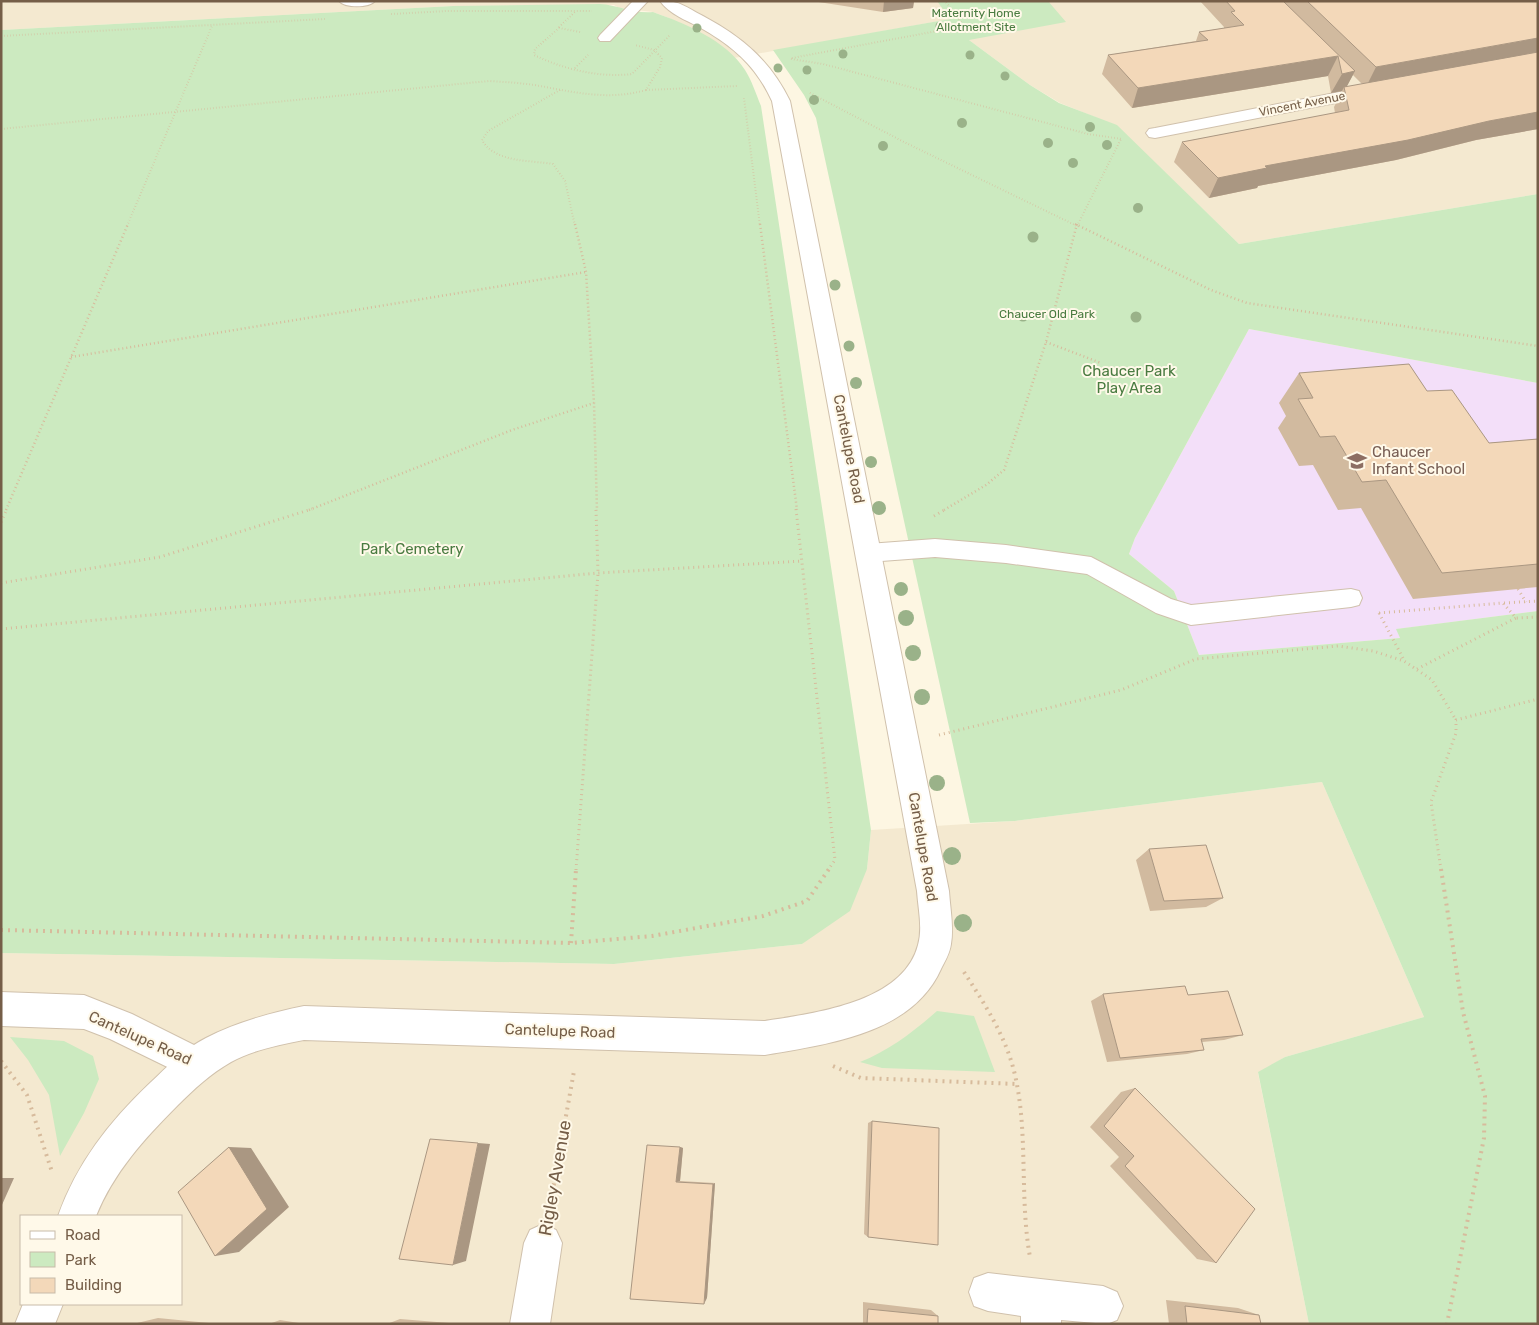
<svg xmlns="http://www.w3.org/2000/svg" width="1539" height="1325" font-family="Rubik,sans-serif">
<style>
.residential{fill:#f4e9d0;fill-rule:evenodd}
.education{fill:#f3dff9}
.green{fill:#cceac0}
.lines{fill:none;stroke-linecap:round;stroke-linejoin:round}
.service-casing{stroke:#d0c1ac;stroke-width:2}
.minor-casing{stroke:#d0c1ac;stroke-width:2}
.tertiary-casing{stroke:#d0c1ac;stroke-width:2}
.path-far3{stroke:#d7bb9c;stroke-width:2;stroke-dasharray:0.5 2.5;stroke-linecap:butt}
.path-far2{stroke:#d7bb9c;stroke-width:2.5;stroke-dasharray:1 3;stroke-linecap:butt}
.path-far1{stroke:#d7bb9c;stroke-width:3;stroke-dasharray:1 4;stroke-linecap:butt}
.path{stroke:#d7bb9c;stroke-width:4;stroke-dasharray:2 5;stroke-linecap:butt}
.service{fill:#fff;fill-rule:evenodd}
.minor{fill:#fff;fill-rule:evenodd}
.tertiary{fill:#fff;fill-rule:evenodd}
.tree{fill:#9ab289}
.wall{fill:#d1ba9f;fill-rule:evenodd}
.shaded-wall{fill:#aa9782}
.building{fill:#f3d8b9;stroke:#aa9782}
.labels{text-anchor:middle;stroke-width:4;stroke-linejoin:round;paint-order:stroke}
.far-park-label{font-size:12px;fill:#497b40;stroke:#fff9e9}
.far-street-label{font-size:12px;fill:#755e48;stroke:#fff9e9}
.park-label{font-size:15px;fill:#497b40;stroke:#fff9e9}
.street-label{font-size:15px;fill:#755e48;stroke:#fff9e9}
.education-label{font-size:15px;fill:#785e54;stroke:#fff9e9;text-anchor:start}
.near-street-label{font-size:18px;fill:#755e48;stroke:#fff9e9}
</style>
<rect width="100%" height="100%" fill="#fdf6e2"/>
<path class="residential" d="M 1,1 L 1538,1 L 1538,194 L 1239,244 L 1117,126 L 1060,103 L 1030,85 L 969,40 L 950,19 L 734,58 L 702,34 L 669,18 L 653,12 L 619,8 L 614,5 L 453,6 L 1,30 Z
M 1322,782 L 1424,1017 L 1285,1057 L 1258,1073 L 1309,1324 L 1,1324 L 1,953 L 614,964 L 802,944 L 867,869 L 871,830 L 1015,821 ZM 21,1216 L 181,1216 L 181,1304 L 21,1304 Z"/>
<path class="education" d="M 1249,329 L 1538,383 L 1538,611 L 1397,629 L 1400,638 L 1199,655 L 1174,591 L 1129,554 L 1135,538 Z"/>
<path class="green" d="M 937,1 L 1048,1 L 1066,22 L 969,40 L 1030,85 L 1059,103 L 1117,125 L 1239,244 L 1538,194 L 1538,383 L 1249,329 L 1135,538 L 1129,554 L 1174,591 L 1199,655 L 1400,638 L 1396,629 L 1538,611 L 1538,1324 L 1309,1324 L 1258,1072 L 1285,1057 L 1424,1017 L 1322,782 L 1015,821 L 970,823 L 816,118 L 804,95 L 773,50 L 950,19 Z
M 600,4 C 618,5 634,14 653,12 C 684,23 726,40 745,70 C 752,81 756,94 761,106 L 871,830 L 867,869 L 850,911 L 802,944 L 614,964 L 1,953 L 1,30 L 453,6 Z
M 937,1011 L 974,1016 L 995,1072 L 882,1068 L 860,1062 C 890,1050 913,1032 937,1011 Z
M 10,1037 L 64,1041 L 93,1056 L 99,1079 L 84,1113 L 60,1156 L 49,1095 L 28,1060 Z"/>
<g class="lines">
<defs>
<path id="service" d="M 633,1 L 648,1 L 610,41 L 600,41 L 598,38 L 600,35 Z
M 935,539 L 1006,545 L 1091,557 L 1171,599 L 1191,605 L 1351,589 L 1359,591 L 1362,598 L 1359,605 L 1351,607 L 1191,625 L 1156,613 L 1087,574 L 1006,563 L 935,557 L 868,562 L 860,559 L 857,553 L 860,547 L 868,544 Z"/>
<path id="minor" d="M 339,1 L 375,1 C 369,8 345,8 339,1 Z
M 1376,85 L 1382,86 L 1385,90 L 1382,94 L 1155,138 L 1149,137 L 1146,133 L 1149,129 L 1155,128 Z
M 1,992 L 84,995 L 132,1014 L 208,1052 L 213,1064 L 208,1076 L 196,1081 L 110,1039 L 84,1029 L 1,1026 Z
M 543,1224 L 556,1230 L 562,1243 L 550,1324 L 510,1324 L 524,1243 L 530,1230 Z
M 988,1273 L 1103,1286 L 1117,1292 L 1123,1306 L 1117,1320 L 1107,1324 L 1061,1320 L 1061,1324 L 1021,1324 L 1021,1316 L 988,1311 L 974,1306 L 969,1292 L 974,1278 Z"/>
<path id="tertiary" d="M 660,1 C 682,1 685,7 703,16 C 742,37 770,60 790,101 L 949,891 C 950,908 954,927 951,944 C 950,953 945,961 941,969 C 912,1034 828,1044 765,1055 L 304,1040 C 279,1045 253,1050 231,1062 C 210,1074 194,1089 177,1106 C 144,1139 114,1172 96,1216 L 58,1216 C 77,1163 109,1122 150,1083 C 168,1066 184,1049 206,1038 C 237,1022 270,1013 304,1006 L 765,1021 C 814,1013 903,1003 918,945 C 923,928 918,908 917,891 L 772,101 C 756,66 733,46 699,27 C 686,20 669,14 660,1 Z
M 23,1304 L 63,1304 L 55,1324 L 15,1324 Z"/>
</defs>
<use href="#service" class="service-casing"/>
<use href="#minor" class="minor-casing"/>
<use href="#tertiary" class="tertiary-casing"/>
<path class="path-far3" d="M 391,14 L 447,11 L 592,11
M 559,27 L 576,11
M 580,32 L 559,28 L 535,49 L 534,55 C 563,69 599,78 632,74 L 669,36
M 1,36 L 325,19
M 792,58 L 964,26 L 945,1
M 791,59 L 823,64 L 1088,134 L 1122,139
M 575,68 L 588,55
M 560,90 L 488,131 L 482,140 C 495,163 530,160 553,164 L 565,181 L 575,226
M 646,90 L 737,86
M 810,93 L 904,142 L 1077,226
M 744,98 L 760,226
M 1,129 L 489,81 C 505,82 520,83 535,85 C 573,92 608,101 646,90 L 660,67 L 662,58 L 654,50 L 635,45
M 127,226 L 212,26
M 1077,226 L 1121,139"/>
<path class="path-far2" d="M 575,224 L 586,272 L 594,403 L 597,510
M 760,224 L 797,510
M 1075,224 L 1211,290 L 1247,303 L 1538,346
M 1046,342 L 1101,363
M 71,357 L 586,272
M 6,510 L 128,224
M 309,510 L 512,430 L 594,403
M 944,510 L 986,485 L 1004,470 L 1046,342 L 1077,224"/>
<path class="path-far1" d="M 796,509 L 835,860 L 828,870
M 934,516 L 946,509
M 1,522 L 7,509
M 1,583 L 160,557 L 312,509
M 1518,589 L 1526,602
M 1504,603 L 1538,601
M 1379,613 L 1503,603 L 1516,618 L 1538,617
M 1379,613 L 1404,660
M 1,629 L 598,573 L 803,561
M 1417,669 L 1516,618
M 939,735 L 1121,690 L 1196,659 L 1338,646 L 1373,651 L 1404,661 L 1432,680 L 1456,720
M 576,870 L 598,573 L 596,509
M 1441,870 L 1431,802 L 1456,733 L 1456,720 L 1538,699"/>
<path class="path" d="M 1441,869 L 1463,1012 L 1485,1096 L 1484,1138 L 1447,1324
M 1,930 L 571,943 L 652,936 L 763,916 L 807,901 L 829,869
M 571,943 L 576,869
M 964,972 C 984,1003 1005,1035 1014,1071 C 1029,1131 1019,1196 1030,1257
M 1,1061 L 27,1095 L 52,1172
M 833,1066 L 861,1078 L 1017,1084
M 550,1206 L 574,1071"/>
<use href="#service" class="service"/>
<use href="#minor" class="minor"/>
<use href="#tertiary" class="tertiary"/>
</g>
<g class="tree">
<circle cx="940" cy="26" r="4.5"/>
<circle cx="697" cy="28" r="4.5"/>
<circle cx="843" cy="54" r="4.5"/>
<circle cx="970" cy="55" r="4.5"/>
<circle cx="778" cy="68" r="4.5"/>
<circle cx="807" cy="70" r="4.5"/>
<circle cx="1005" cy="76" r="4.5"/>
<circle cx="814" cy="100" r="5"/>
<circle cx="962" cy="123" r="5"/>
<circle cx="1090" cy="127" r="5"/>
<circle cx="1048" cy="143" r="5"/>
<circle cx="1107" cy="145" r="5"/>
<circle cx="883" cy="146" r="5"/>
<circle cx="1073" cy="163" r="5"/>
<circle cx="1138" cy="208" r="5"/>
<circle cx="1033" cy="237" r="5.5"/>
<circle cx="835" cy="285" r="5.5"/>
<circle cx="1023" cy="316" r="5.5"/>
<circle cx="1136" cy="317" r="5.5"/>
<circle cx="849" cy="346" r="5.5"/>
<circle cx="856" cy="383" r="6"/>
<circle cx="871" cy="462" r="6"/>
<circle cx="879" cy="508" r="7"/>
<circle cx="901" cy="589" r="7"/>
<circle cx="906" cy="618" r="8"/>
<circle cx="913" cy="653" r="8"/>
<circle cx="922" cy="697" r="8"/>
<circle cx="937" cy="783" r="8"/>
<circle cx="952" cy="856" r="9"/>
<circle cx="963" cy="923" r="9"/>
</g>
<path class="wall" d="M 812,1 L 914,1 L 913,8 L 883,12 Z
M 1200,1 L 1538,1 L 1538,129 L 1476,140 L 1396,160 L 1258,186 L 1257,188 L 1209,198 L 1174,162 L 1182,142 L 1335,113 L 1334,107 L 1342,91 L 1331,93 L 1328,76 L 1132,108 L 1102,74 L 1108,55 L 1196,41 L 1199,32 L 1224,28 L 1224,27 ZM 1353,75 L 1362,84 L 1346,87 Z
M 1299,373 L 1427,391 L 1489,443 L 1538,439 L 1538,587 L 1413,599 L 1361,508 L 1338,510 L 1313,465 L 1299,466 L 1278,428 L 1286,416 L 1279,403 Z
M 1149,849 L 1223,898 L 1206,907 L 1150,911 L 1136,860 Z
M 1103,994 L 1188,995 L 1243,1035 L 1224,1040 L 1202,1042 L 1204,1050 L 1187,1054 L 1107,1062 L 1091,1001 Z
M 1135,1088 L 1216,1263 L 1197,1259 L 1110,1166 L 1119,1157 L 1090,1127 L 1121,1092 Z
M 872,1121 L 868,1237 L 864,1234 L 868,1123 Z
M 680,1147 L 683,1148 L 680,1181 L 715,1183 L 707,1298 L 630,1299 Z
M 1166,1300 L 1238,1308 L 1259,1315 L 1261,1324 L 1169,1324 Z
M 863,1302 L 931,1310 L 938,1316 L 938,1324 L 863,1324 Z
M 158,1318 L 219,1324 L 133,1324 Z
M 400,1319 L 449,1323 L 387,1324 Z
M 280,1320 L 305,1324 L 269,1324 Z"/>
<path class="shaded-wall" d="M 884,1 L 914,1 L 913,8 L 883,12 Z
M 1538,38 L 1538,55 L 1366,87 L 1376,67 Z
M 1338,56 L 1328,76 L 1132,108 L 1138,88 Z
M 1355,71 L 1345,90 L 1344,87 L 1342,91 L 1331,93 L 1342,74 Z
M 1538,112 L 1538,129 L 1476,140 L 1396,160 L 1258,186 L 1257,188 L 1209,198 L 1218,178 L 1265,166 L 1489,121 Z
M 478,1143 L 490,1144 L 466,1261 L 453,1265 Z
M 229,1147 L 251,1148 L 289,1207 L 239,1252 L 215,1256 Z
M 680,1147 L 683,1148 L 680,1181 L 676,1182 Z
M 1,1178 L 14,1178 L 1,1207 Z
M 715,1183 L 707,1298 L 704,1304 L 713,1184 Z"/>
<path class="building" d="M 1226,1 L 1283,1 L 1355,71 L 1342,74 L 1338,56 L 1138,88 L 1108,55 L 1208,40 L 1199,32 L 1244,25 L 1231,12 L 1235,11 Z
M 1307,1 L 1538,1 L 1538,38 L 1376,67 Z
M 1538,52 L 1538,112 L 1489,121 L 1408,140 L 1265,166 L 1267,168 L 1218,178 L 1182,142 L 1349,110 L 1344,87 Z
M 1409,364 L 1427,391 L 1452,390 L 1489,443 L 1538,439 L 1538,564 L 1442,573 L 1386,480 L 1362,482 L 1335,436 L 1320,437 L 1298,399 L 1313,398 L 1299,373 Z
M 1206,845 L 1223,898 L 1164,901 L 1149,849 Z
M 1185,986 L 1188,995 L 1228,991 L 1243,1035 L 1201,1039 L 1204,1050 L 1120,1058 L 1103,994 Z
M 1135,1088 L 1255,1209 L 1216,1263 L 1125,1166 L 1134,1156 L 1104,1126 Z
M 872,1121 L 939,1128 L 938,1245 L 868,1237 Z
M 430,1139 L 478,1143 L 453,1265 L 399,1259 Z
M 647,1145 L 680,1147 L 676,1182 L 713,1184 L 704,1304 L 630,1299 Z
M 229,1147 L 267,1209 L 215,1256 L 178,1192 Z
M 1185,1306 L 1259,1315 L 1261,1324 L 1187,1324 Z
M 868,1309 L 938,1316 L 938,1324 L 867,1324 Z"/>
<defs>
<symbol id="school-bare" viewBox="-9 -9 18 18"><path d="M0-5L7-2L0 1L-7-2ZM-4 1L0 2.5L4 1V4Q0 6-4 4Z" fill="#8d6e63" stroke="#fff9e9" stroke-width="2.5" paint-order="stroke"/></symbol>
</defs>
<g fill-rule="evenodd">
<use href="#school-bare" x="1343" y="447" width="28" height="28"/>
</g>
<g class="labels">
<g class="far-park-label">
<text x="976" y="17">Maternity Home<tspan x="976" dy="14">Allotment Site</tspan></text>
<text x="1047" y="318">Chaucer Old Park</text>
</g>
<g class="far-street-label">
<text transform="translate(1302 104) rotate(-11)" y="4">Vincent Avenue</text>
</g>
<g class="park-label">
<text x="1129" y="376">Chaucer Park<tspan x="1129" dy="17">Play Area</tspan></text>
<text x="412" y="554">Park Cemetery</text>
</g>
<g class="street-label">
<text transform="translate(849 449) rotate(79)" y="5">Cantelupe Road</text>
<text transform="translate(923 847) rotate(80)" y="5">Cantelupe Road</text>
<text transform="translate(560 1031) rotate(2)" y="5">Cantelupe Road</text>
<text transform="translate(140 1038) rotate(24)" y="5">Cantelupe Road</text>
</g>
<g class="education-label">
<text x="1372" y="457">Chaucer<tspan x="1372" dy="17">Infant School</tspan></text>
</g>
<g class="near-street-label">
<text transform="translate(555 1178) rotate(-80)" y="6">Rigley Avenue</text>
</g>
</g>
<rect width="1539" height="1325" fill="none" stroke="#755e48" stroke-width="5"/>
<rect x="20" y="1215" width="162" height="90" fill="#fff9e9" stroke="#c8bba9"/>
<rect x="30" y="1231" width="25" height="8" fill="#ffffff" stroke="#c8bba9"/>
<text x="65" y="1240" font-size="15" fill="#755e48">Road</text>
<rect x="30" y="1252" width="25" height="15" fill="#cceac0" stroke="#c8bba9"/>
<text x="65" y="1265" font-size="15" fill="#755e48">Park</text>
<rect x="30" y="1278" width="25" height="15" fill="#f3d8b9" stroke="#c8bba9"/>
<text x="65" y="1290" font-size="15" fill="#755e48">Building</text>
</svg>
